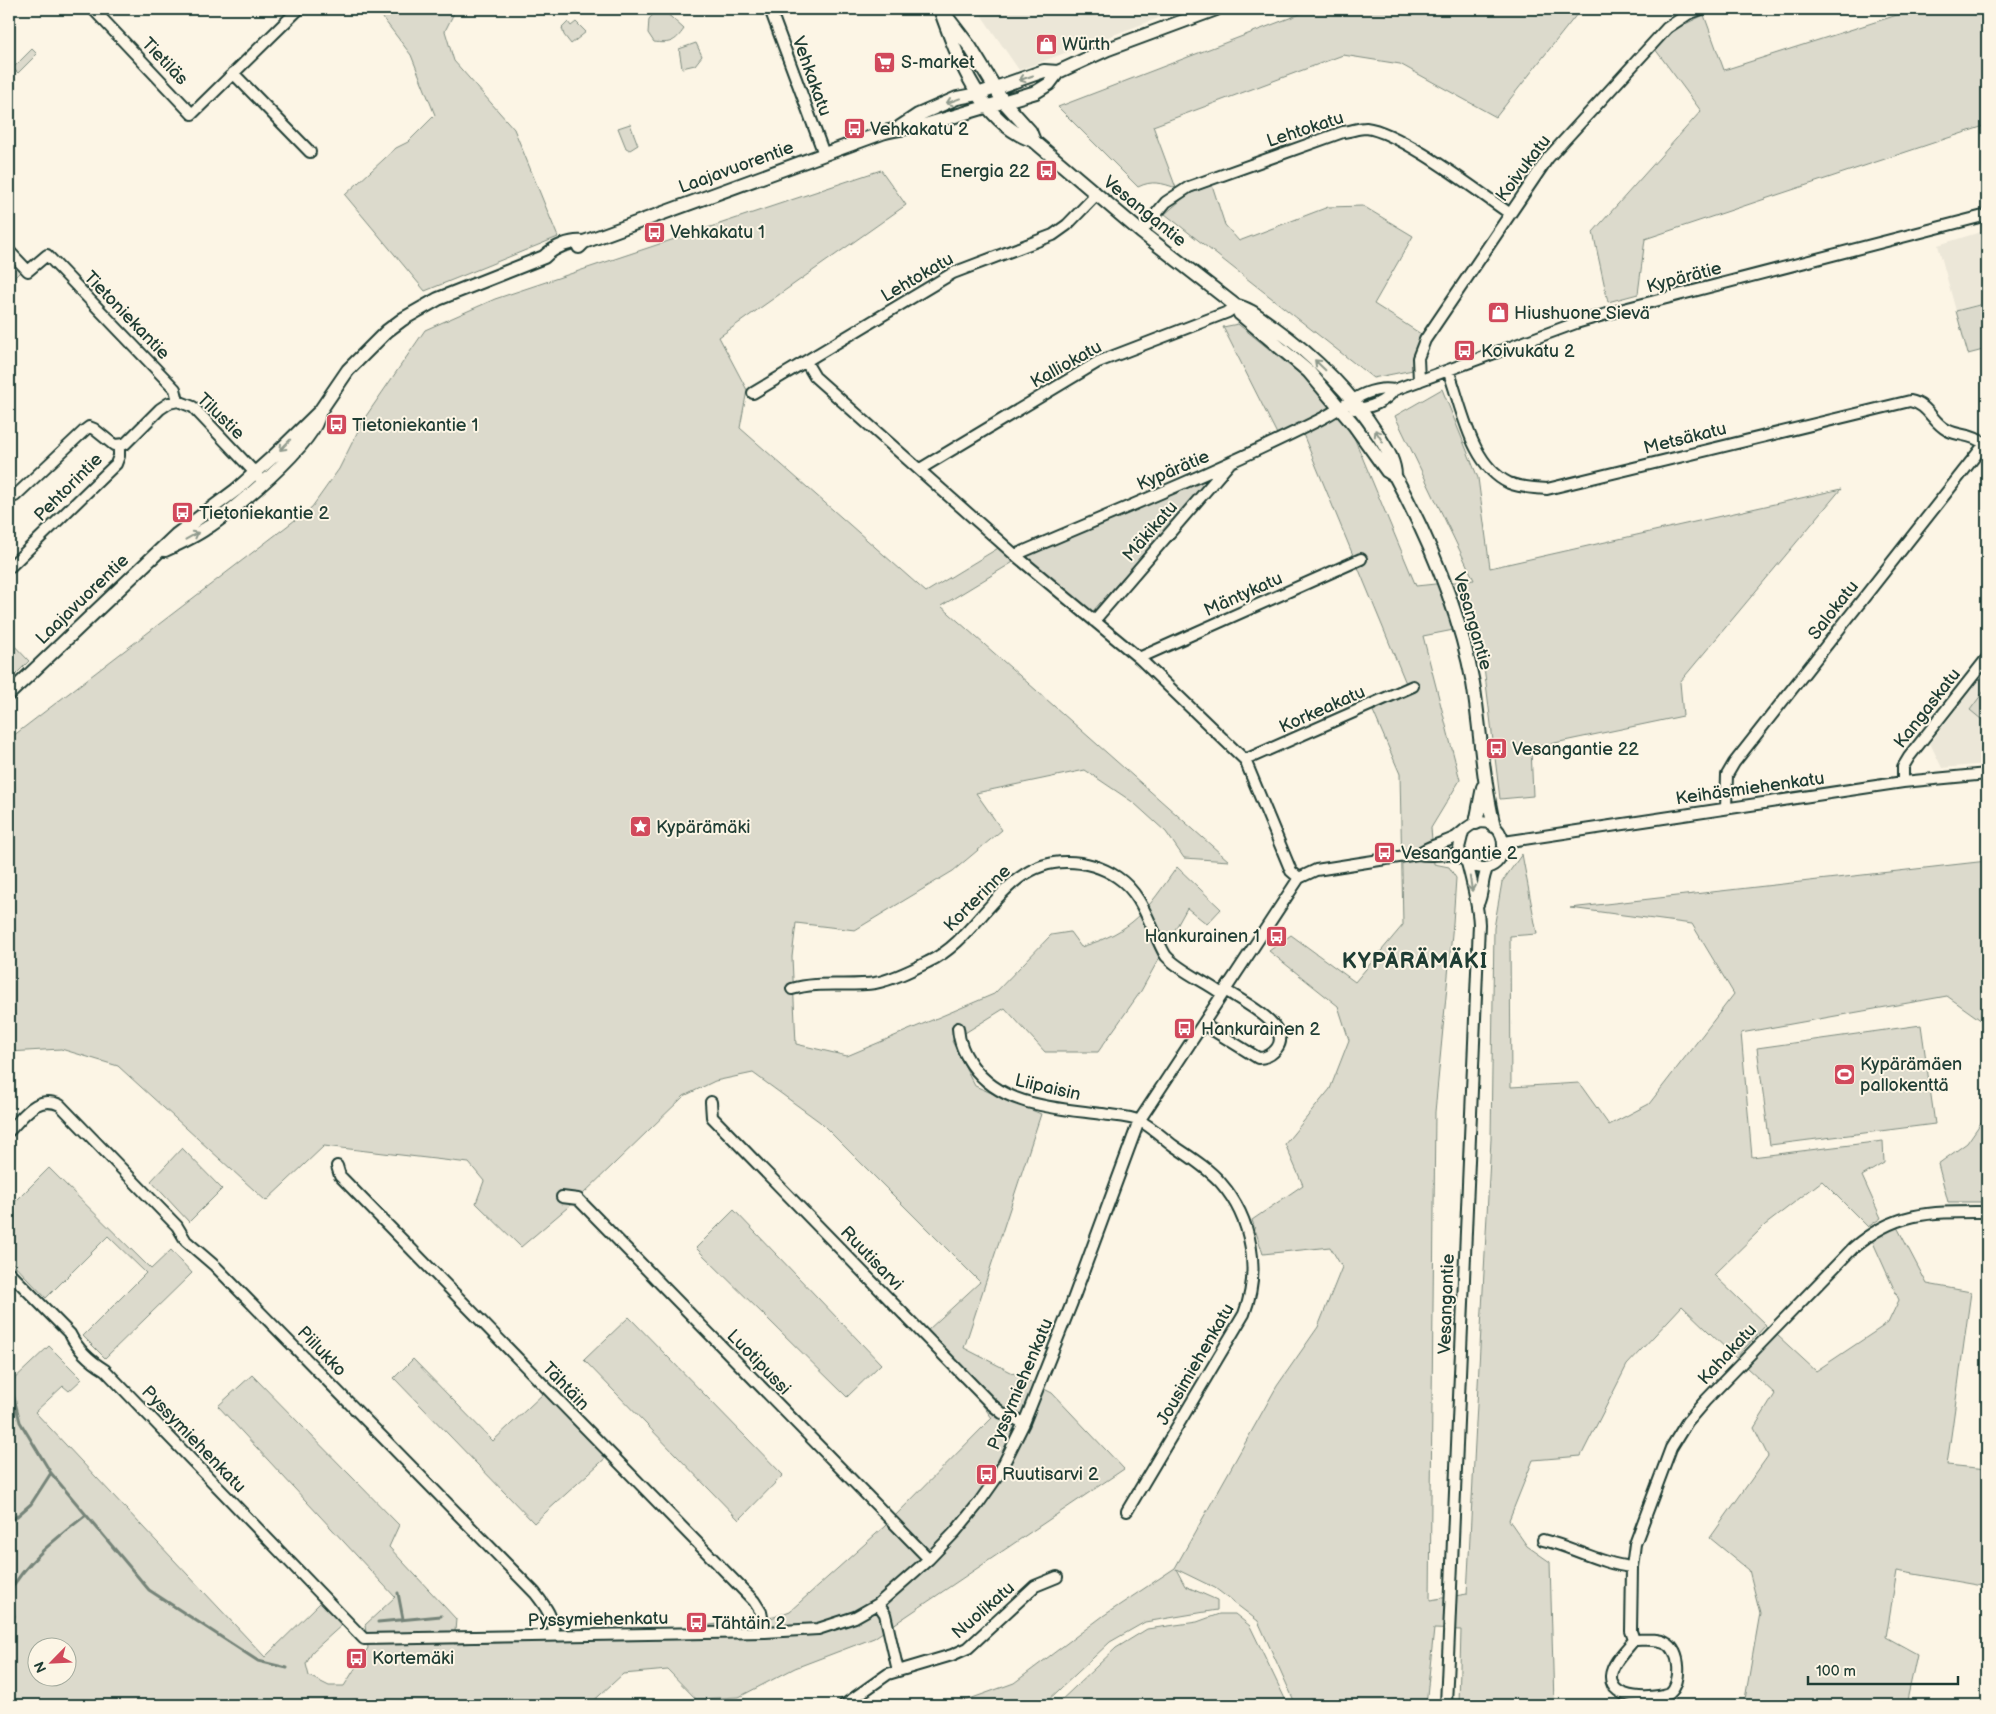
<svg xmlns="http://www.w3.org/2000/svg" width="1996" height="1714" font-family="'Balsamiq Sans',sans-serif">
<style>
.built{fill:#ece7d8}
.green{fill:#dcdacc;stroke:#7e8c80;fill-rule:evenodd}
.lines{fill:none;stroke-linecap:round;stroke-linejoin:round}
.stream{stroke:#758479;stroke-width:3}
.minor-casing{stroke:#1f3d34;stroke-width:14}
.major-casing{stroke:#1f3d34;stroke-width:16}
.minor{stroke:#fcf5e5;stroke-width:10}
.major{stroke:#fcf5e5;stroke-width:12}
.oneway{stroke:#8e998c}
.labels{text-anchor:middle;stroke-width:4;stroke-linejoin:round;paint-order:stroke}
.poi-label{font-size:18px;fill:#1f3d34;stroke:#fcf5e5;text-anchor:start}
.street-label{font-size:18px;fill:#1f3d34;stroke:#fcf5e5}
.district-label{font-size:22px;font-weight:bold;letter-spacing:1px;fill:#1f3d34;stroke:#fcf5e5}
</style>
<rect width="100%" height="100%" fill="#fcf5e5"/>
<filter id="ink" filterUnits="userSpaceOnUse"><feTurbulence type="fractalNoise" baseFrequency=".02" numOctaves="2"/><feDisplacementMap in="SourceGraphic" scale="10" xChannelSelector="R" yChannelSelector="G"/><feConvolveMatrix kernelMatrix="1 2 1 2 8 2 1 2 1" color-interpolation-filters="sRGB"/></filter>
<g filter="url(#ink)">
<path class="built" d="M 977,9 L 1183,9 L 1019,70 Z
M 1987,230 L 1987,302 L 1956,311 L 1938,245 Z
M 1987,669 L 1987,764 L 1942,768 L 1930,743 Z"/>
<path class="green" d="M 376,9 L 456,9 L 445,31 L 454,61 L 514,129 L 558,237 L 425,291 L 345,195 L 396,148 L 408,142 L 435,115 L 411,55 Z
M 658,9 L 662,9 L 684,29 C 675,42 670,44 654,42 L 648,33 L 649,19 Z
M 1313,9 L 1581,9 L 1496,117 L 1400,64 L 1343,55 L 1153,126 L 1176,188 C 1162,183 1152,180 1138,187 L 1058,107 Z
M 1916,9 L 1987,9 L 1987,125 L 1645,239 L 1638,294 L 1608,302 L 1593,232 L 1701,111 L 1655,49 L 1677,28 L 1704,15 L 1724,70 Z
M 568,22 L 571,26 L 576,22 L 586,32 L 571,44 L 564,35 L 562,28 Z
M 696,43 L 702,56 L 695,65 L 682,68 L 679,49 Z
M 32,49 L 37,54 L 18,73 L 13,68 Z
M 630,124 L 638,145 L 630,150 L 626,148 L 618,128 Z
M 881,170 L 906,205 L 719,337 L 747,390 L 740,428 L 926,592 L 1000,547 L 1015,561 L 941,606 L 1229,861 L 1184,858 L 1166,832 L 1134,803 L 1085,770 L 976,793 L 1002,830 L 953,871 L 855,930 L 796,923 L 792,957 L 796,1044 L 847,1056 L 994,994 L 1051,935 L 1070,932 L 1081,947 C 1134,931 1146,911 1177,867 L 1221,909 L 1207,924 L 1187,908 L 1141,991 L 1098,1052 L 1045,1052 L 1005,1008 L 952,1041 L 975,1086 L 1041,1114 L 964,1348 L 1052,1393 L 1124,1469 L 874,1638 L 795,1668 L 739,1697 L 696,1699 L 668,1670 L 623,1674 L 589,1705 L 9,1705 L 9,1384 L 49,1346 L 82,1379 L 69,1391 L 63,1386 L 35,1412 L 265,1657 L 322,1601 L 343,1624 L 313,1651 L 306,1664 L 309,1676 L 329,1686 L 344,1686 L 368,1648 L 365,1625 L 395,1597 L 218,1406 L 252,1375 L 399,1525 L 389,1547 L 456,1619 L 454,1644 L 590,1640 L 774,1617 L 790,1611 L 885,1526 L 992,1418 L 928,1330 L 980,1282 L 820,1122 L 753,1073 L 715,1081 L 684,1096 L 581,1196 L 521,1247 L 476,1203 L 484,1181 L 469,1163 L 324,1146 L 266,1201 L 118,1066 L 61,1049 L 9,1052 L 9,739 L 312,507 L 339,469 L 364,419 L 425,330 L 495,299 ZM 38,1646 L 68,1646 L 68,1676 L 38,1676 Z
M 1212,185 L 1225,225 L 1239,241 L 1328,207 L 1363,206 L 1413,236 L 1374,304 L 1421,334 L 1414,356 L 1413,370 L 1373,378 L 1165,214 L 1188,194 Z
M 9,255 L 20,267 L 21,271 L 9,283 Z
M 1987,303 L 1987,349 L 1968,354 L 1956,311 Z
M 1238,324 L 1316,387 L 1353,435 L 1416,586 L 1474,580 L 1395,416 L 1442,389 L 1478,478 L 1490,568 L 1841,489 L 1680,682 L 1683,716 L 1531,748 L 1533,796 L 1500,799 L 1479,625 L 1423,636 L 1460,780 L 1431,828 L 1434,864 L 1449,867 L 1456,878 L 1453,923 L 1435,1112 L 1430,1600 L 1467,1594 L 1491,1139 L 1494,928 L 1502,882 L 1522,854 L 1537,934 L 1510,936 L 1511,1087 L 1579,1083 L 1609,1125 L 1649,1104 L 1734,994 L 1692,924 L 1570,908 L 1987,861 L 1987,1072 L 1982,1021 L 1947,996 L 1741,1033 L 1752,1157 L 1883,1141 L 1884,1163 L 1862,1176 L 1881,1218 L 1868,1227 L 1822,1181 L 1765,1225 L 1714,1275 L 1766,1325 L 1736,1358 L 1682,1306 L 1627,1365 L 1581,1456 L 1533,1460 L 1509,1520 L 1527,1546 L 1550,1562 L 1554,1705 L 1459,1705 L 1461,1630 L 1434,1629 L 1426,1705 L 1296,1705 L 1258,1621 L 1215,1588 L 1176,1569 L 1185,1586 L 1217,1600 L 1217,1610 L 1145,1622 L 1110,1642 L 1043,1705 L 953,1705 L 1014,1683 L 1103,1616 L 1175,1568 L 1277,1386 L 1318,1327 L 1342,1267 L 1330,1247 L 1263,1254 L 1252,1220 L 1303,1185 L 1285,1144 L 1330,1089 L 1349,1040 L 1338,1006 L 1269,951 L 1291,935 L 1355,982 L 1403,925 L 1400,774 L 1373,711 L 1410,693 L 1300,427 L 1277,434 L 1223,327 Z
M 1217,473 L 1092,612 L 1024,557 Z
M 9,640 L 29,661 L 9,681 Z
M 1987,687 L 1987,724 L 1970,710 Z
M 1921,1025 L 1935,1124 L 1770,1145 L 1757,1048 Z
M 1987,1114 L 1987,1202 L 1948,1202 L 1938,1164 L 1967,1143 Z
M 182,1148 L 222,1189 L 189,1222 L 151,1181 Z
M 49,1168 L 151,1269 L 171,1250 L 192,1273 L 105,1358 L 83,1336 L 146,1273 L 108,1236 L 46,1298 L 9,1259 L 9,1208 Z
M 734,1210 L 881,1364 L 847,1397 L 696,1248 Z
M 1896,1225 L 1927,1284 L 1971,1292 L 1947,1465 L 1987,1469 L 1987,1591 L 1982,1586 L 1897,1571 L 1886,1637 L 1917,1654 L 1906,1705 L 1744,1705 L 1760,1613 L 1749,1570 L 1710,1538 L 1768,1456 L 1754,1428 L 1775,1394 L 1746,1367 L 1777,1335 L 1816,1371 L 1888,1323 L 1899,1300 L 1871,1238 Z
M 629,1317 L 783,1475 L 739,1520 L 584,1360 Z
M 413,1359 L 493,1441 L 545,1392 L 610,1454 L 534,1523 L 394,1378 Z
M 1219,1614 L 1235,1614 L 1250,1626 L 1288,1705 L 1056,1705 L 1116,1648 L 1147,1629 L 1197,1622 Z"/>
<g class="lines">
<path class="stream" d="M 1984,1059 L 1986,1073
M 9,1389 L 13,1394 L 20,1422 L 51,1473 L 149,1590 L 258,1661 L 287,1668
M 9,1523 L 31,1504 L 51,1473
M 9,1593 C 26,1561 58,1537 86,1515
M 398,1593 L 403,1619
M 9,1595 L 14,1616 L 9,1631
M 378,1622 L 441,1616"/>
<defs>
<path id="minor" d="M 93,9 L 192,114 L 299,9
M 770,9 L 824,154
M 233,73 L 310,152
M 1141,232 L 1166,202 L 1189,187 L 1343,132 C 1351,131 1359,128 1366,128 C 1401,132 1477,191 1509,213
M 9,251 L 28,271 L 47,255 L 175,389 L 178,401
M 806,362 L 815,377 L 1015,555 L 1139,658 L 1245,760 L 1291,871 L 1299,878
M 1448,370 C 1462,406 1470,465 1509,483 C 1521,488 1534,488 1547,489 L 1910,401 C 1928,404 1932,422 1947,430 C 1960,437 1970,433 1983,443
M 1419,381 L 1418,358 L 1425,340 L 1548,158 L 1667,28 L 1688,14 L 1701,9
M 753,393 L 953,273 L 1053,235 L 1067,225 L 1097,194
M 1354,409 C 1371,408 1384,403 1394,390
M 920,469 L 1098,362 L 1228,312 L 1236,306
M 15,496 L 85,430 L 89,427 L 94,429 L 114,445 L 125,444 L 160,409 L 169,403 L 178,401 L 193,407 L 259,477
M 1015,555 C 1117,511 1220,470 1319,420 C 1344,408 1365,385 1394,390 L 1576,323 L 1624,309 L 1987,215
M 9,568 L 116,464 L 119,456 L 119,446
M 1094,621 L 1229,464
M 1139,658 L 1361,559
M 1245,760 L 1413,686
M 1903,782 L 1903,767 L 1909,757 L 1987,658
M 1726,808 L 1727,775 L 1734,763 L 1987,441
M 1504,842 L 1903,782 L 1987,774
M 1418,854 C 1429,845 1442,844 1454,838 C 1462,834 1467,825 1476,823 C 1512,815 1512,876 1476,867 C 1467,865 1461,858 1459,848 L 1463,832
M 1478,904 C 1484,892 1481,879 1488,867
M 792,989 C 818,981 848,987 875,983 C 892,980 912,970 928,962 C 981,938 1002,861 1067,862 C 1085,862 1102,867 1117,877 C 1138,891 1146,914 1156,936 C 1159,942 1162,950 1166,956 C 1181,972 1205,981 1222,994
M 1203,1024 L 1258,1058 C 1266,1058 1272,1055 1277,1048 C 1293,1026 1241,1001 1225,990
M 958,1028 C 959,1043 964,1053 972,1065 C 1001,1107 1057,1108 1102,1114 C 1114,1116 1129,1116 1140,1121 C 1152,1127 1163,1138 1174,1146 C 1190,1157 1208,1168 1221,1183 C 1252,1219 1261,1270 1244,1314 L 1127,1511
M 711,1102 L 712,1117 L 991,1404 L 1002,1413 L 1024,1423
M 9,1131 C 24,1116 37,1094 60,1105 L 177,1226 L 186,1241 L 215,1266 L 535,1593 C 546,1607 554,1618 554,1636
M 337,1166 L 340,1176 L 754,1601 L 761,1612 L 765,1632
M 562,1197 L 578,1199 L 929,1559
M 9,1272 L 70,1334 C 78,1350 90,1361 105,1370 L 364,1639 L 765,1632 L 818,1629 L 855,1617 L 878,1604 L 929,1559 L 955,1532 L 978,1504 L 997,1477 L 1024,1423 L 1071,1305 L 1139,1121 L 1299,878 L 1316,870 L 1418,854 C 1434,858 1449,850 1463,859
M 1543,1540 C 1573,1547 1601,1564 1632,1567
M 878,1604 L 885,1614 L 898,1671
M 1634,1640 L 1631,1631 L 1632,1567 L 1635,1544 L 1671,1448 L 1687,1422 L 1705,1401 L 1853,1248 C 1897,1210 1933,1212 1987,1212
M 1634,1640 C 1644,1640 1657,1638 1666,1643 C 1681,1650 1682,1683 1670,1693 C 1655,1699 1610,1702 1611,1676 C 1612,1663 1626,1650 1634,1640 Z
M 844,1705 L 888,1674 L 952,1655 L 968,1648 L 1035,1586 L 1057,1577
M 1446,1705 L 1479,924 C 1478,904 1472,882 1467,863"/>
<path id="major" d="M 940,9 C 957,56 981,124 1034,141 L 1141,232 L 1236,306 L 1240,314 L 1309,372 L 1354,425 L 1387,471 L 1395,476 C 1430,541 1459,610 1473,683 C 1481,731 1482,779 1494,826
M 947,17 L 970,47 L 1003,101 L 1030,131 L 1034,141
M 900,127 L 918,115 L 957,98 L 978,94 L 1044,71 L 1058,72 L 1108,49 L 1216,9
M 579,247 L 584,242 L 882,133 C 897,128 910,128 925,125 L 1036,92 L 1049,84 L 1058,72
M 1236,306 C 1250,308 1260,318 1272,326 C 1314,356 1350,391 1378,435 C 1386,448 1395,461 1395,476
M 165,550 C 178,544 193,537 205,529 C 231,513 316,442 319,414
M 9,694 L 176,535 L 236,490 L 275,455 L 320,411 L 348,370 L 387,331 L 403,319 L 438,299 L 544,257 C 554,247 571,240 584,242
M 1476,823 L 1483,787"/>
</defs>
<use href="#minor" class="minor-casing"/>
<use href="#major" class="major-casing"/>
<use href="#minor" class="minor"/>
<use href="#major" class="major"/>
</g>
<defs><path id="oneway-shaft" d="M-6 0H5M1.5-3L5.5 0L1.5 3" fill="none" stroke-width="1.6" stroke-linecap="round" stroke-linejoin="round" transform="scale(1.25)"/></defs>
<g class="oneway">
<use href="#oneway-shaft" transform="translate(1026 78) rotate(161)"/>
<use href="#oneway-shaft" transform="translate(953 101) rotate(160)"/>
<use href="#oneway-shaft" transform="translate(1320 365) rotate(-136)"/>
<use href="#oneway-shaft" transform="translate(1379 436) rotate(-122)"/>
<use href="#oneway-shaft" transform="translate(285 445) rotate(134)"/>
<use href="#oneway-shaft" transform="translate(192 536) rotate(-29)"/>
<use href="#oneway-shaft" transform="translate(1471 884) rotate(81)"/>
</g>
</g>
<defs>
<symbol id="shop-square" viewBox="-11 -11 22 22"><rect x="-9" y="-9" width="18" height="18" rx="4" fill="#d1495b" stroke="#fcf5e5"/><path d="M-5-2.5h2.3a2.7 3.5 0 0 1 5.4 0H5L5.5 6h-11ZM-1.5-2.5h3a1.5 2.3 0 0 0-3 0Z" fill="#fff"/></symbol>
<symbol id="supermarket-square" viewBox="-11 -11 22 22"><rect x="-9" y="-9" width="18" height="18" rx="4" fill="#d1495b" stroke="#fcf5e5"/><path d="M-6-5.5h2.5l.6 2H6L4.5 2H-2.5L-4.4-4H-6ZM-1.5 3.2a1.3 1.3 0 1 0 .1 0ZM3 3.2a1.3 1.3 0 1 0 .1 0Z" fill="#fff"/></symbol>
<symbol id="bus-square" viewBox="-11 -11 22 22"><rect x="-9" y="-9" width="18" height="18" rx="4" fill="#d1495b" stroke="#fcf5e5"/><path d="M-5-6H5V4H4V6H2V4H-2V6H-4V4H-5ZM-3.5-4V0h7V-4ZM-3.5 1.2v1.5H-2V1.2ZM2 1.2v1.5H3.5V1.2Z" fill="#fff"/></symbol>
<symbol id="sight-square" viewBox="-11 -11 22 22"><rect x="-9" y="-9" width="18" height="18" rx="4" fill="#d1495b" stroke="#fcf5e5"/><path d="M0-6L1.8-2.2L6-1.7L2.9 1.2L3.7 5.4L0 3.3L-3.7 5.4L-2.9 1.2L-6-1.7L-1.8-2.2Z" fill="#fff"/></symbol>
<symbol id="stadium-square" viewBox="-11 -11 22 22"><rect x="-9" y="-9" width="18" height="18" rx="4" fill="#d1495b" stroke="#fcf5e5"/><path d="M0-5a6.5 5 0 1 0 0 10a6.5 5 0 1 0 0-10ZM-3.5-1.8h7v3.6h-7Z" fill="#fff"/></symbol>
</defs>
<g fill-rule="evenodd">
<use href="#shop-square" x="1034" y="32" width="25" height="25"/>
<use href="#supermarket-square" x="872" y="50" width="25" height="25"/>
<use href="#bus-square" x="842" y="116" width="25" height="25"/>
<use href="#bus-square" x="1034" y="158" width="25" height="25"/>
<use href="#bus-square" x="642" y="220" width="25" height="25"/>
<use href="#shop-square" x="1486" y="300" width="25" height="25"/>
<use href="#bus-square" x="1452" y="338" width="25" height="25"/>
<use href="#bus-square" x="324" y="412" width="25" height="25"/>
<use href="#bus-square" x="170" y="500" width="25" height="25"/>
<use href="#bus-square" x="1484" y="736" width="25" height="25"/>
<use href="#sight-square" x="628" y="814" width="25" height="25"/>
<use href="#bus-square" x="1372" y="840" width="25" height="25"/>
<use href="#bus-square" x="1264" y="924" width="25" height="25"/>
<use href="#bus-square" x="1172" y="1016" width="25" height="25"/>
<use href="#stadium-square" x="1832" y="1062" width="25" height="25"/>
<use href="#bus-square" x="974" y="1462" width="25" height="25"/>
<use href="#bus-square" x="684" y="1610" width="25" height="25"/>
<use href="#bus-square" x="344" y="1646" width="25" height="25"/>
</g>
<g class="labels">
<g class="poi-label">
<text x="1062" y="50">Würth</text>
<text x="901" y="68">S-market</text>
<text x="870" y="135">Vehkakatu 2</text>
<text x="1030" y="177" text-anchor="end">Energia 22</text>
<text x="670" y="238">Vehkakatu 1</text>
<text x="1514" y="319">Hiushuone Sievä</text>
<text x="1481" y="357">Koivukatu 2</text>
<text x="352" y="431">Tietoniekantie 1</text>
<text x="199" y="519">Tietoniekantie 2</text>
<text x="1512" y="755">Vesangantie 22</text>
<text x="656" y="833">Kypärämäki</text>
<text x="1401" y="859">Vesangantie 2</text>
<text x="1260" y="942" text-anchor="end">Hankurainen 1</text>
<text x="1201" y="1035">Hankurainen 2</text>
<text x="1860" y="1070">Kypärämäen<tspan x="1860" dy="21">pallokenttä</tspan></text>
<text x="1002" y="1480">Ruutisarvi 2</text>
<text x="712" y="1629">Tähtäin 2</text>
<text x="372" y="1664">Kortemäki</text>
</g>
<g class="street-label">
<text transform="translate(165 61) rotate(46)" y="6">Tietiläs</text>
<text transform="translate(812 76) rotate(70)" y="6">Vehkakatu</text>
<text transform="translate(1305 129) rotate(-18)" y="6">Lehtokatu</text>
<text transform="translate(736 167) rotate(-20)" y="6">Laajavuorentie</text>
<text transform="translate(1523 168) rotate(-53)" y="6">Koivukatu</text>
<text transform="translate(1145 211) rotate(39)" y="6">Vesangantie</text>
<text transform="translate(917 277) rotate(-30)" y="6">Lehtokatu</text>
<text transform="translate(1684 277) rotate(-15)" y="6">Kypärätie</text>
<text transform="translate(127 315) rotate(46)" y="6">Tietoniekantie</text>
<text transform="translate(1066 364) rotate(-29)" y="6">Kalliokatu</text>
<text transform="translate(221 416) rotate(44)" y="6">Tilustie</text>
<text transform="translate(1685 438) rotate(-14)" y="6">Metsäkatu</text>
<text transform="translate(1173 470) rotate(-23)" y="6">Kypärätie</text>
<text transform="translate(68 487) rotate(-45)" y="6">Pehtorintie</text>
<text transform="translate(1150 531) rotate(-49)" y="6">Mäkikatu</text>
<text transform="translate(1243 594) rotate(-24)" y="6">Mäntykatu</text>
<text transform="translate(82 599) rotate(-44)" y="6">Laajavuorentie</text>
<text transform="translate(1833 610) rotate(-52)" y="6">Salokatu</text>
<text transform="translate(1473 621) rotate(74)" y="6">Vesangantie</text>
<text transform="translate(1927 708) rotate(-52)" y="6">Kangaskatu</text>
<text transform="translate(1322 709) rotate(-24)" y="6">Korkeakatu</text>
<text transform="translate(1750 788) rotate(-8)" y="6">Keihäsmiehenkatu</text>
<text transform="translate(977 898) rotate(-45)" y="6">Korterinne</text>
<text transform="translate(1048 1087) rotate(13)" y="6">Liipaisin</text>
<text transform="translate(872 1258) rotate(46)" y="6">Ruutisarvi</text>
<text transform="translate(1446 1304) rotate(-88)" y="6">Vesangantie</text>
<text transform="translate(322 1351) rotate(46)" y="6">Piilukko</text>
<text transform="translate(1727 1354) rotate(-47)" y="6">Kahakatu</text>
<text transform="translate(759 1362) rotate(46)" y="6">Luotipussi</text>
<text transform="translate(1195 1364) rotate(-60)" y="6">Jousimiehenkatu</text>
<text transform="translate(1020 1384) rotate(-67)" y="6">Pyssymiehenkatu</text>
<text transform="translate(566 1386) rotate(46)" y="6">Tähtäin</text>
<text transform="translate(194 1439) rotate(46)" y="6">Pyssymiehenkatu</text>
<text transform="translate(983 1610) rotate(-41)" y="6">Nuolikatu</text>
<text transform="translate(598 1619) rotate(-1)" y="6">Pyssymiehenkatu</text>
</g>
<g class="district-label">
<text x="1415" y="968">KYPÄRÄMÄKI</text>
</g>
</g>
<rect width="1996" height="1714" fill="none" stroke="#fcf5e5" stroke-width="30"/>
<rect x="15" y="15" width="1966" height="1684" fill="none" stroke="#1f3d34" stroke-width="2" filter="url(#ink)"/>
<g transform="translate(52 1662) rotate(246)"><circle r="24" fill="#fcf5e5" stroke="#a4ab9e"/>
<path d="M0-4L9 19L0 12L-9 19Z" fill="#d1495b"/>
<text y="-8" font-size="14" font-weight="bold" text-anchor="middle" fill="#1f3d34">N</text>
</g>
<path d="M1808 1676v8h150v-8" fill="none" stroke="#1f3d34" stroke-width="2.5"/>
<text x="1816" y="1676" font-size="15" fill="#1f3d34" stroke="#fcf5e5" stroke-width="4" paint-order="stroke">100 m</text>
</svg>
